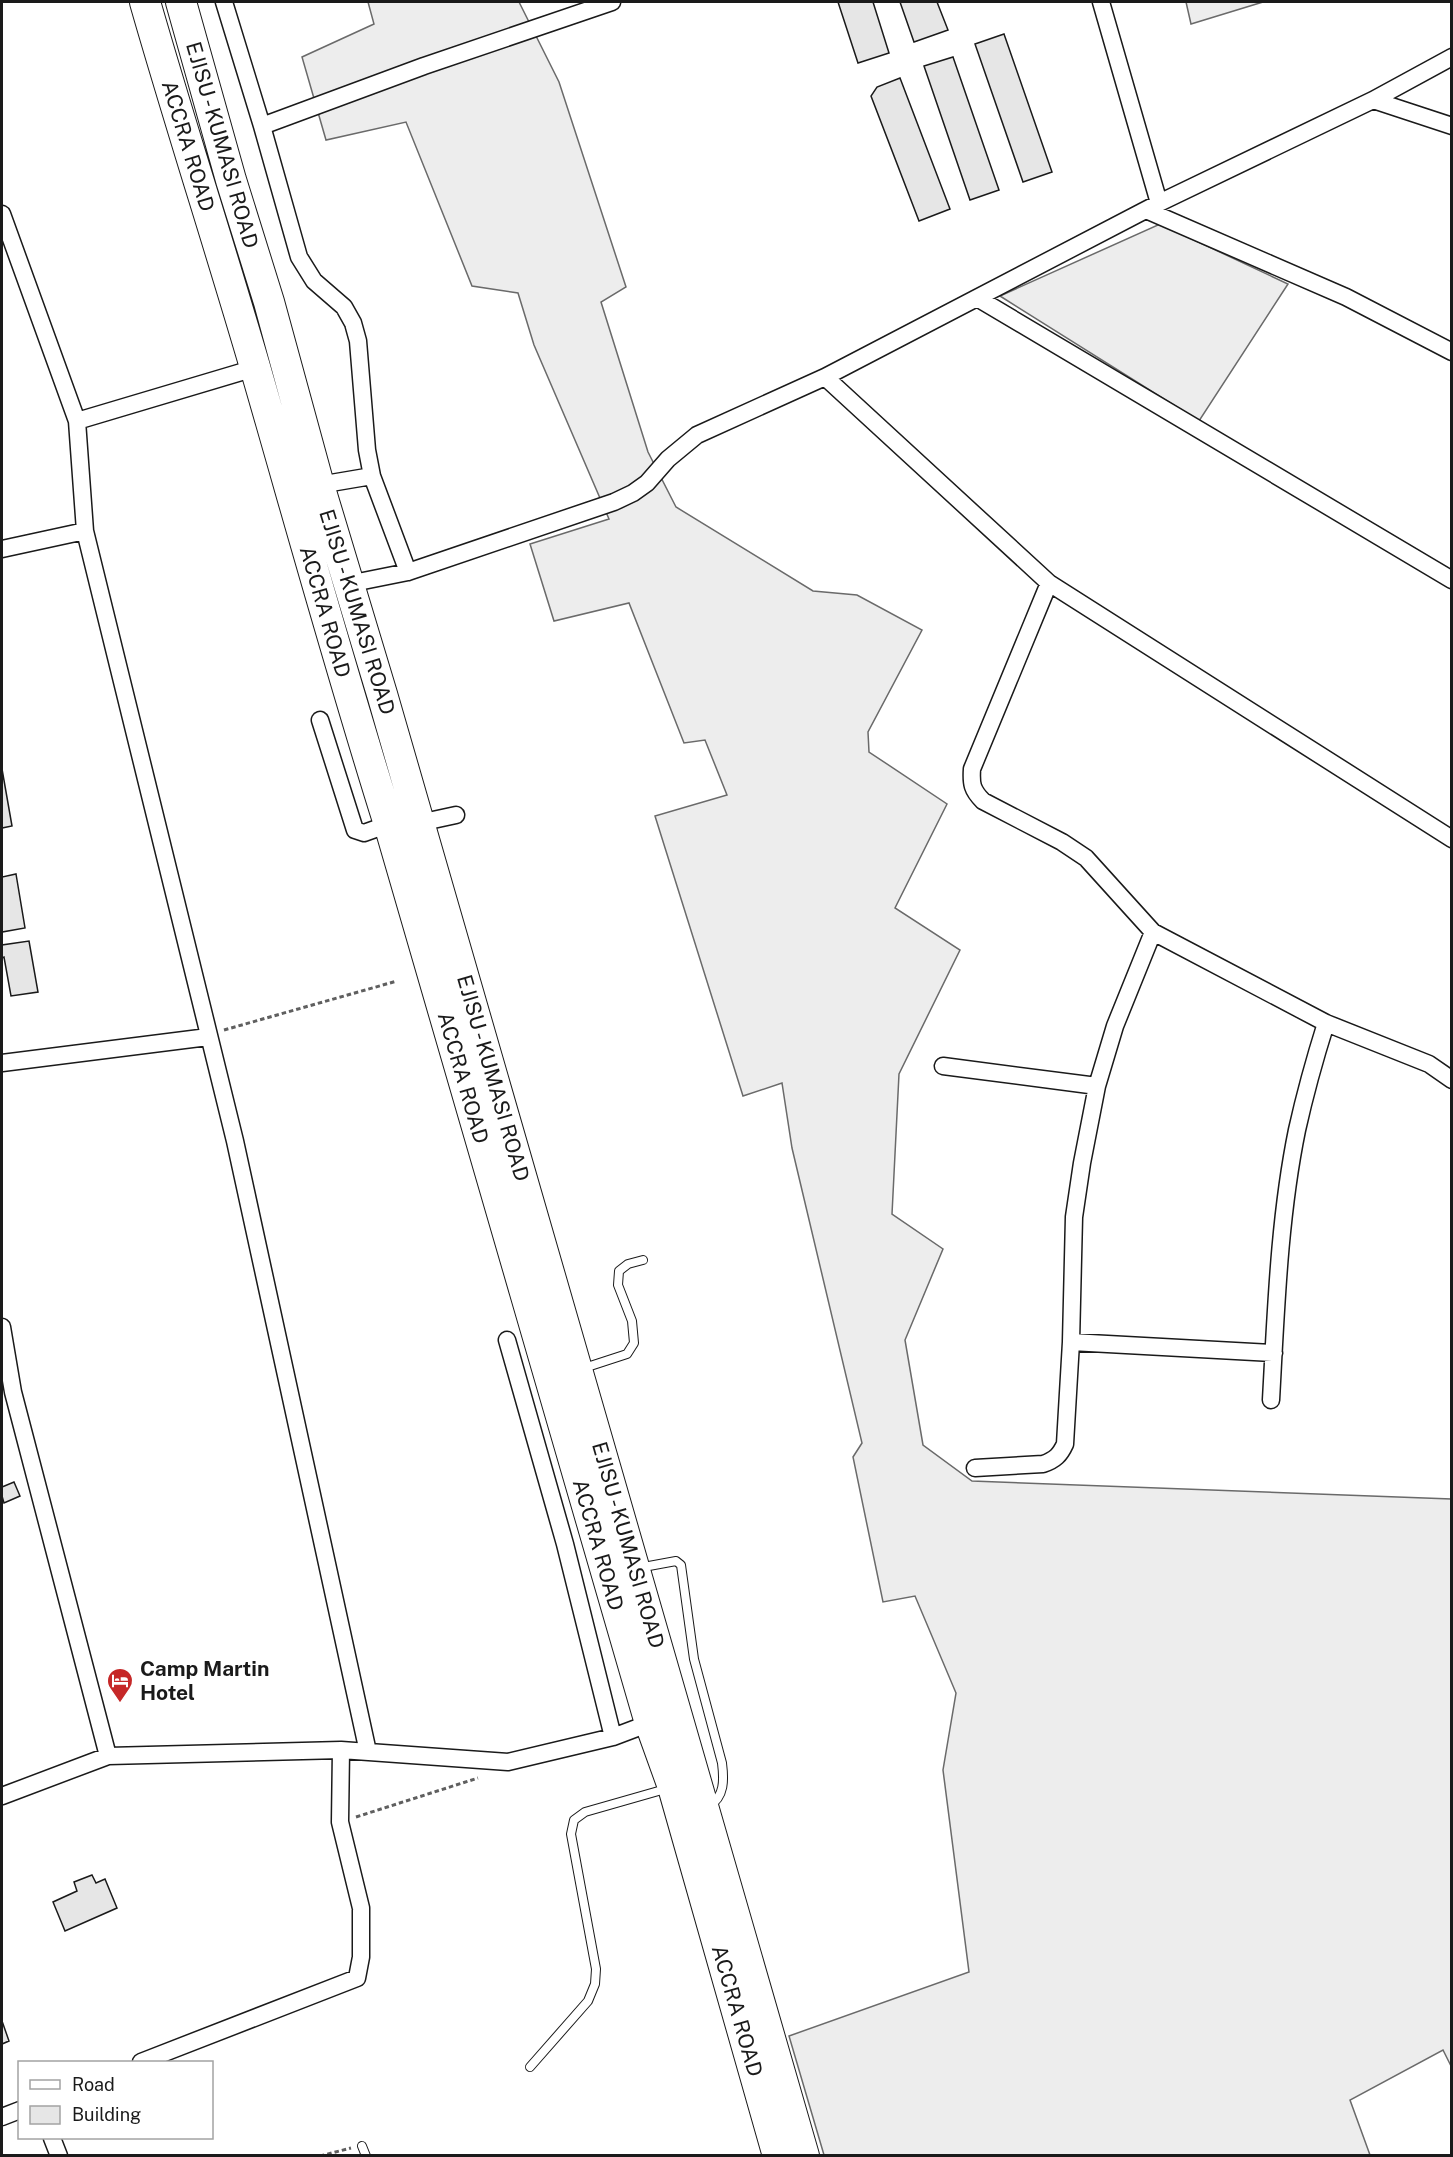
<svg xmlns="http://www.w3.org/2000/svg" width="1453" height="2157" font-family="'Public Sans',sans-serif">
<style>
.built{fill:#ededed;stroke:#6a6a6a;stroke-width:1.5}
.building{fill:#e6e6e6;stroke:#1a1a1a;stroke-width:1.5}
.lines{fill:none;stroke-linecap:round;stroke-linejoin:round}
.lane-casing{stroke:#1a1a1a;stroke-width:10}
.street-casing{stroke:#1a1a1a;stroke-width:19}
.highway-casing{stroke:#1a1a1a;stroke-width:32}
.path{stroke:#5f5f5f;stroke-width:3;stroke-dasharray:4.5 3;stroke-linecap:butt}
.lane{stroke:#fff;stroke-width:8}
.street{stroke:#fff;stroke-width:16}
.highway{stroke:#fff;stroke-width:30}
.labels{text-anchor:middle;stroke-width:4.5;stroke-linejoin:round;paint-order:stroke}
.street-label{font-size:21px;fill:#1a1a1a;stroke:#fff}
.poi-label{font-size:21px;font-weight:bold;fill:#1a1a1a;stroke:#fff;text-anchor:start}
</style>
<rect width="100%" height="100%" fill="#fff"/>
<path class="built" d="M 368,2 L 519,2 L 559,82 L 626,287 L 601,302 L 648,452 L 676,507 L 813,591 L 857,595 L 922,630 L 868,732 L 869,752 L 947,804 L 895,908 L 960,950 L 899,1074 L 892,1214 L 943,1249 L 905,1340 L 923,1445 L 972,1481 L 1451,1499 L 1451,2066 L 1443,2050 L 1350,2100 L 1370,2155 L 824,2155 L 789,2036 L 969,1972 L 943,1770 L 956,1693 L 915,1596 L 883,1602 L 853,1457 L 862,1443 L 792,1148 L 782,1083 L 743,1096 L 655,816 L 727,795 L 705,740 L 684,743 L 629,603 L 554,621 L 530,544 L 609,519 L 534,345 L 518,293 L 472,286 L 406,122 L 326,140 L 302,57 L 374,24 Z
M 1186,2 L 1263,2 L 1191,24 Z
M 1160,224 L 1288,284 L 1199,421 L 1000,296 Z"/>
<path class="building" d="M 838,2 L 873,2 L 889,53 L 858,63 Z
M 900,2 L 937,2 L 948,30 L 914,42 Z
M 1004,34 L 1052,172 L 1023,182 L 975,44 Z
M 953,57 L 999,190 L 970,200 L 924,66 Z
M 900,78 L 950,209 L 919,221 L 871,96 L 877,87 Z
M 2,769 L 12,826 L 2,828 Z
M 16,874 L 25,928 L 2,932 L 2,877 Z
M 29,941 L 38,992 L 11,996 L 4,957 L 2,958 L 2,945 Z
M 14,1482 L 20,1496 L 4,1503 L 2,1496 L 2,1487 Z
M 92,1875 L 96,1883 L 105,1879 L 117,1908 L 65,1931 L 53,1902 L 77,1891 L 74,1882 Z
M 2,2021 L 9,2041 L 2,2044 Z"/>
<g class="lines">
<defs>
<path id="lane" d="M 581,1369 L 627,1354 L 634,1343 L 632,1321 L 618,1285 L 619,1271 L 628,1264 L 643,1260
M 638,1568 L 676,1561 L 681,1565 L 694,1659 L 722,1763 C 724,1779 725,1797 709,1806
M 530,2067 L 588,2001 L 595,1984 L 596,1969 L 571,1834 L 574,1820 L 585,1812 L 669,1788
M 362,2146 L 366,2156"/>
<path id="street" d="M 224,2 L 262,126 L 299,257 L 314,281 L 344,307 L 353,323 L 358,341 L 367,450 L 372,476 L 408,572
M 1101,2 L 1159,203
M 1373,100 L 1452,126
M 262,126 L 424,66 L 612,2
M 1146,210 L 1346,297 L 1452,352
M 2,214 L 77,421 L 85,531 L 235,1141 L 368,1752
M 979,299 L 1452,580
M 825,377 L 1049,583 L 1452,839
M 77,421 L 255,368
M 319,485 L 372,476
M 2,549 L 85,531
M 1049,583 L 972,769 C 971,784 972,790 983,801 L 1062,842 L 1086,858 L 1153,932 L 1326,1023 L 1429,1064 L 1452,1080
M 348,584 L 408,572 L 614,502 L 633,493 L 647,483 L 668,459 L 697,435 L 825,377 L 1159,203 L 1373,100 L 1452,57
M 320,720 L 355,830 L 364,833 L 389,824
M 419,823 L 456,815
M 2,1063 L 208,1037
M 943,1066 L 1097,1086
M 2,1327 L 13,1392 L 108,1756
M 507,1340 L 565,1544 L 613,1737
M 1071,1342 L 1274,1353
M 1271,1400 C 1276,1310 1279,1218 1297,1130 C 1305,1094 1315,1058 1326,1023
M 975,1468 L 1043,1464 C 1055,1460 1060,1455 1065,1444 L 1071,1342 L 1074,1217 L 1082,1163 L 1097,1086 L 1115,1026 L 1153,932
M 2,1796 L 108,1756 L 341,1750 L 508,1762 L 613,1737 L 650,1723
M 141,2062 L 357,1978 L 361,1957 L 361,1908 L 340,1822 L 341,1750
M 2,2117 L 20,2110
M 52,2138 L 59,2156"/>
<path id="highway" d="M 145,2 C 180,124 219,244 255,367 C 299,519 341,672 389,824 L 650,1723 L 673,1787 L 778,2156
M 181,2 L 231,180 L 269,302 L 319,485 L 382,694 L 804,2156"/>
</defs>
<use href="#lane" class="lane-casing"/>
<use href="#street" class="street-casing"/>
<use href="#highway" class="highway-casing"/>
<path class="path" d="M 224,1030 L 397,981
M 356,1817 L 478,1778
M 320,2156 L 351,2148"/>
<use href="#lane" class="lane"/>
<use href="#street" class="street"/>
<use href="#highway" class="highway"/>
</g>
<defs>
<symbol id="hotel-pin" viewBox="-11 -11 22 30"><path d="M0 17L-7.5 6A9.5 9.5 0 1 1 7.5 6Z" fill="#c62828" stroke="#fff"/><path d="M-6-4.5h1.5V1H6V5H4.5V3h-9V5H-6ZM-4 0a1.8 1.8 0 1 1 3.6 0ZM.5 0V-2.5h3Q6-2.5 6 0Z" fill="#fff"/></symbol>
</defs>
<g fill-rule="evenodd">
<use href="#hotel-pin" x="105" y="1666" width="30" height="40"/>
</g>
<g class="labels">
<g class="street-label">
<text transform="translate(222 145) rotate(74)" y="7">EJISU - KUMASI ROAD</text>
<text transform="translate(188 146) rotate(73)" y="7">ACCRA ROAD</text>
<text transform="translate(325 612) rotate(74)" y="7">ACCRA ROAD</text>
<text transform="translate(357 612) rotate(73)" y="7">EJISU - KUMASI ROAD</text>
<text transform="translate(463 1078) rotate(74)" y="7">ACCRA ROAD</text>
<text transform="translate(493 1078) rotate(74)" y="7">EJISU - KUMASI ROAD</text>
<text transform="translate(598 1545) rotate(74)" y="7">ACCRA ROAD</text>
<text transform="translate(628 1545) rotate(74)" y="7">EJISU - KUMASI ROAD</text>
<text transform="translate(737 2011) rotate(74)" y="7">ACCRA ROAD</text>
</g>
<g class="poi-label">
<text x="140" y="1676">Camp Martin<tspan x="140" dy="24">Hotel</tspan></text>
</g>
</g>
<rect width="1453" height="2157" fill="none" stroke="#1a1a1a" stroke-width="6"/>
<rect x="18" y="2061" width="195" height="78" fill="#ffffff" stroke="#a3a3a3" stroke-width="1.5"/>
<rect x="30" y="2080" width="30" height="9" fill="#ffffff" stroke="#a3a3a3" stroke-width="1.5"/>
<text x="72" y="2091" font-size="18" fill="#1a1a1a">Road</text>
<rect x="30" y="2106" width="30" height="18" fill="#e6e6e6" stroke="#a3a3a3" stroke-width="1.5"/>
<text x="72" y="2121" font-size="18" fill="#1a1a1a">Building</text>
</svg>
